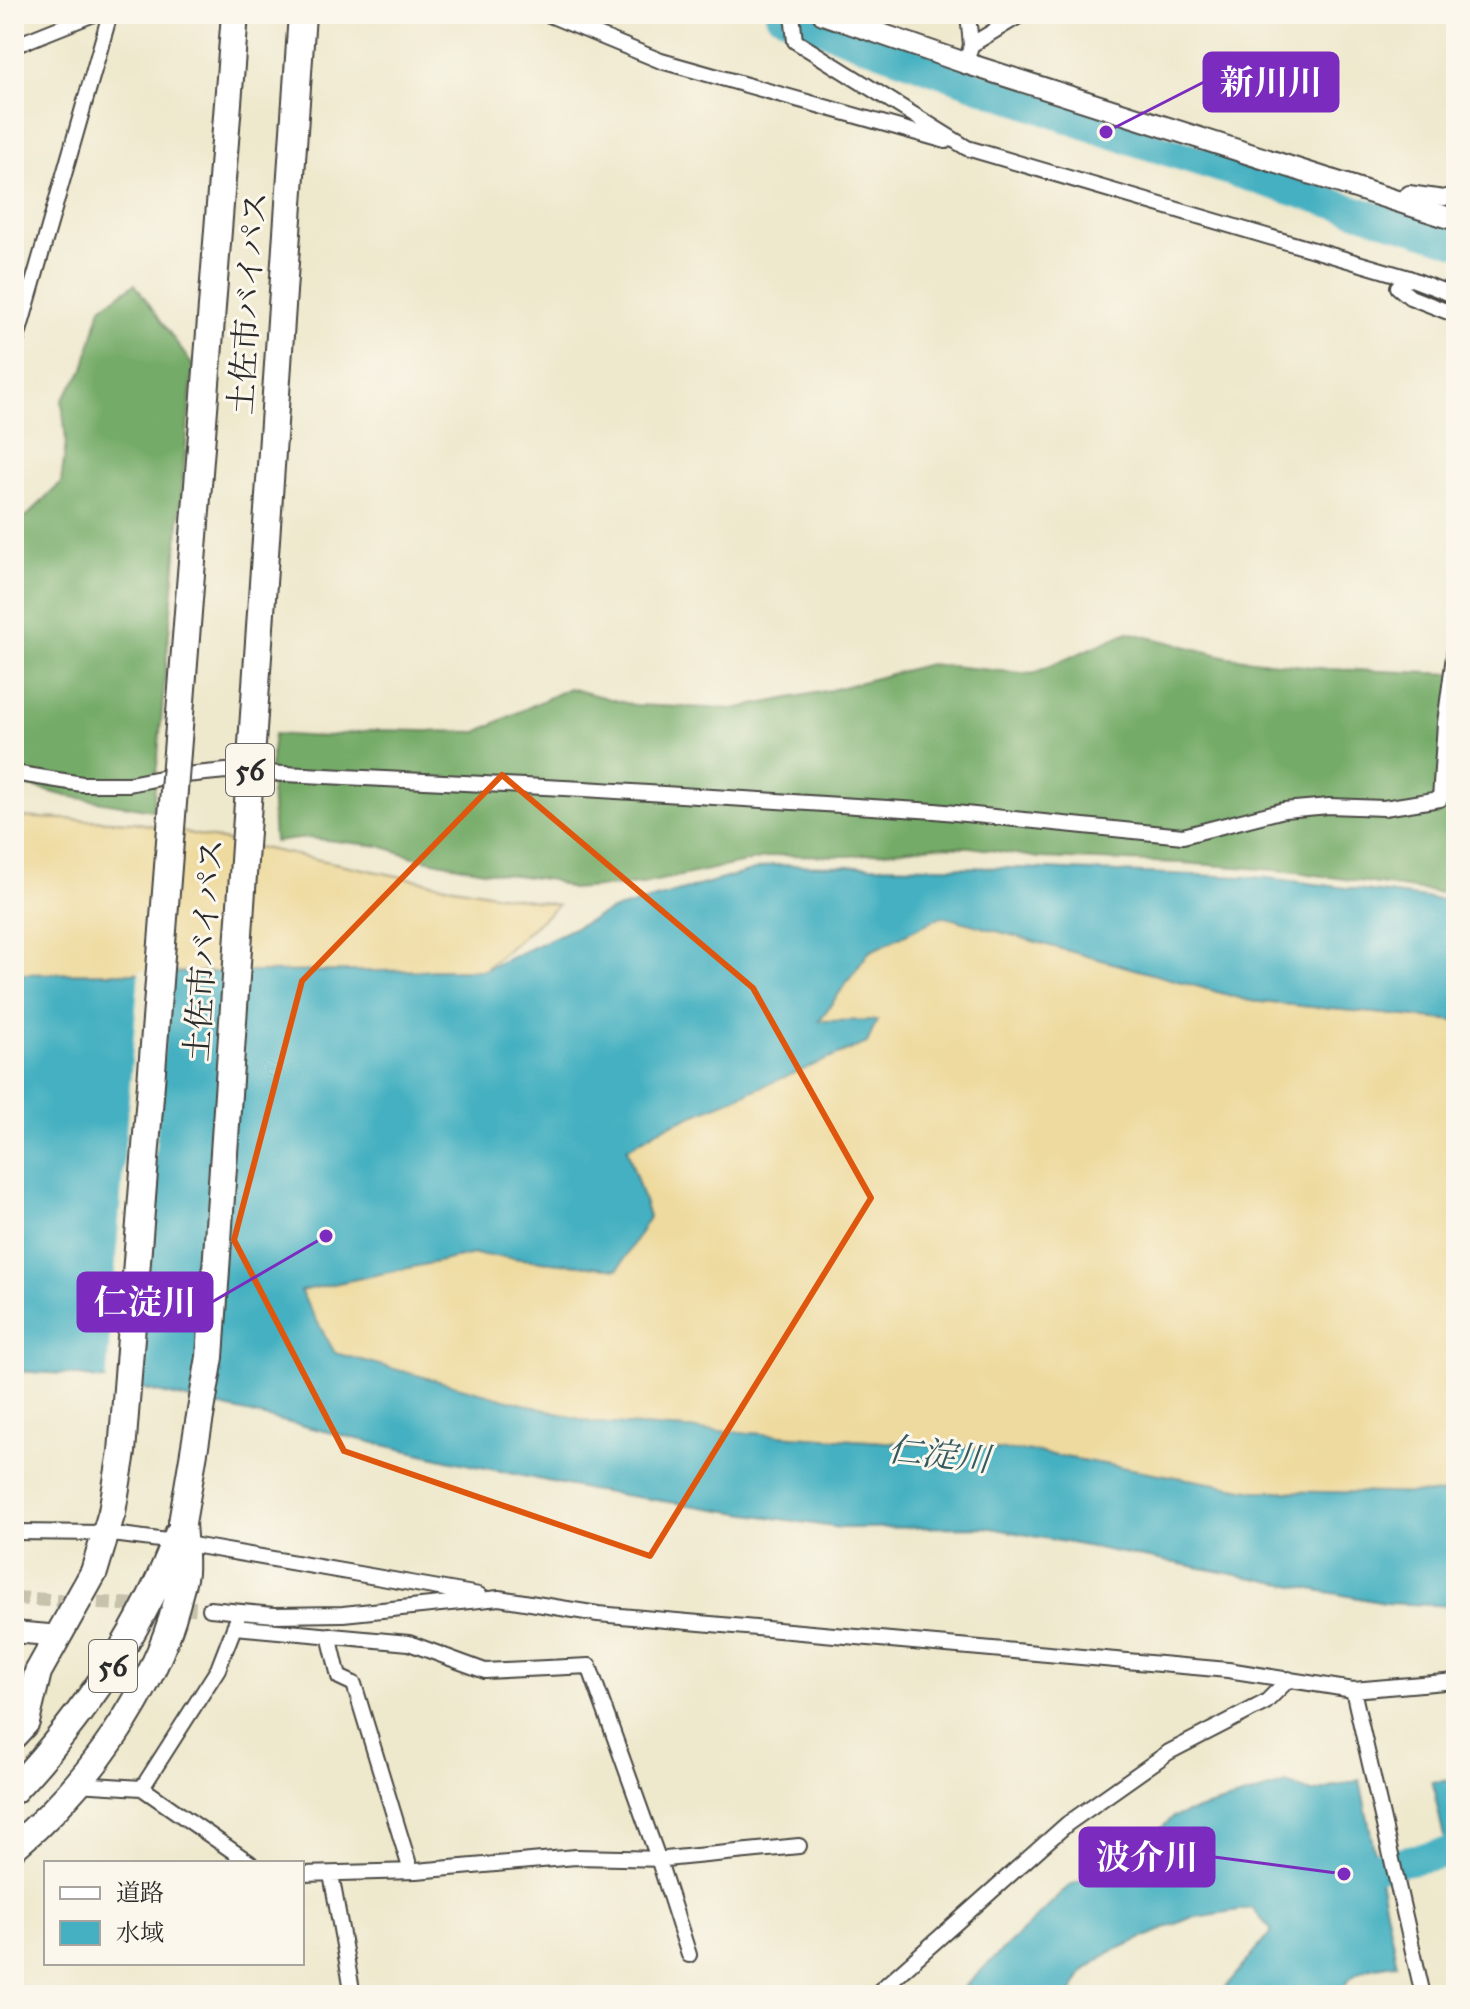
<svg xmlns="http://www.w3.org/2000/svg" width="1470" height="2009" font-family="'IM FELL Great Primer','Noto Serif JP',serif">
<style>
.forest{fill:#75ab68;stroke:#506b4a;stroke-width:2}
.sand{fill:#eeda9e;stroke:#8c8264;stroke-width:2}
.water{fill:#44b0c1;stroke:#386e76;stroke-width:2}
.pier{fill:#eee8cc}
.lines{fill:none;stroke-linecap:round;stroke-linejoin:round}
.river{stroke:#44b0c1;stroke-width:30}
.street-tunnel{stroke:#c7c2ac;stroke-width:14;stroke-dasharray:14 7;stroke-linecap:butt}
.street-casing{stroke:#484743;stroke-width:18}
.secondary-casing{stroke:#484743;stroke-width:24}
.highway-casing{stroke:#484743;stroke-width:30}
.street{stroke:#fff;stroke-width:14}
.secondary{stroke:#fff;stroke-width:20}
.highway{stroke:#fff;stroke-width:26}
.highway-bridge-casing{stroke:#484743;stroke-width:30;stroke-linecap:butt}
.highway-bridge{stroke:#fff;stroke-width:26}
.marked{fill:none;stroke:#df570e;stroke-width:6;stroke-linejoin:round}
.labels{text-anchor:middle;stroke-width:6;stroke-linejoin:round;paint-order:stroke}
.shield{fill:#fbf7ec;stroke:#696865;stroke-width:2}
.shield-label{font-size:30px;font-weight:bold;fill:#2b2b2b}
.street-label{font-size:32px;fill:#2b2b2b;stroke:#fbf7ec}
.water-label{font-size:34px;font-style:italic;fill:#345a60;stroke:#fbf7ec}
.leader{fill:none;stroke:#7b2cbf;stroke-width:3}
.callout-dot{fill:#7b2cbf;stroke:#fbf7ec;stroke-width:3}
.callout{fill:#7b2cbf;stroke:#7b2cbf;stroke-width:3}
.callout-label{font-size:34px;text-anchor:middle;font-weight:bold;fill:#fff}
</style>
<rect width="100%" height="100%" fill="#fbf7ec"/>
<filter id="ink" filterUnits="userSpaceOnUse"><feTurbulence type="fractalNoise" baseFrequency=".0125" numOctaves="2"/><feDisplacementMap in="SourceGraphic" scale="16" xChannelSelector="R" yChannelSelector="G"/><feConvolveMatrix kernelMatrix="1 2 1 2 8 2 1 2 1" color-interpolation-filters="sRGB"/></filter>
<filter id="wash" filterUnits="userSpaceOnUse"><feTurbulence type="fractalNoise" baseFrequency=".006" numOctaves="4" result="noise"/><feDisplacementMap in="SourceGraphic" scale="32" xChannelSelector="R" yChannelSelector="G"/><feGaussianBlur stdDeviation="1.8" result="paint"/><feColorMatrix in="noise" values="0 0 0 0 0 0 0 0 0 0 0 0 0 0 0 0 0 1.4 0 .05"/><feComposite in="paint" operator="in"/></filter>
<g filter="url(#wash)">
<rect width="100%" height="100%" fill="#eee8cc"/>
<path class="forest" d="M 135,284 L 193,366 L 153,810 L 66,796 L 14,782 L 14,519 L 27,516 L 61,483 L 66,442 L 62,400 L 84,369 L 101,307 Z
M 1128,632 L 1228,657 L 1328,669 L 1456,674 L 1456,895 L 1289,871 L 1182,863 L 1040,858 L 971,847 L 934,846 L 850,856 L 779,855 L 642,884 L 571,889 L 552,880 L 483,871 L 414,857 L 380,846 L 308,838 L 274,842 L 270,769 L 274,734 L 321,737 L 372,730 L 477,732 L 569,688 L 633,705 L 733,709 L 831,690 L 929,664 L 1032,674 Z"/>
<path class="sand" d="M 14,817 L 134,822 L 442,885 L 558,905 L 484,970 L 14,974 Z
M 942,915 L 1250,1001 L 1456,1021 L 1456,1494 L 1255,1491 L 1036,1452 L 594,1423 L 334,1353 L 300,1291 L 474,1254 L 618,1269 L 649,1217 L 627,1149 L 818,1022 L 869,952 Z"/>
<path class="water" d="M 772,865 L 1019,868 L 1268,878 L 1456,902 L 1456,1021 L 1250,1001 L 942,916 L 869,952 L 819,1021 L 877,1020 L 867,1043 L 660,1129 L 627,1149 L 649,1217 L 618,1269 L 474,1254 L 300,1291 L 335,1353 L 594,1423 L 1036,1452 L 1255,1491 L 1456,1494 L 1456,1606 L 1385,1603 L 986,1527 L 840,1528 L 590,1490 L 452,1461 L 110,1381 L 68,1374 L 14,1371 L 14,974 L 484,970 L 610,911 Z
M 1360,1780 L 1397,1964 C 1375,1966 1347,1970 1341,1995 L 1219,1995 L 1272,1931 L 1252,1908 L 1190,1918 L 1110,1952 L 1085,1970 L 1070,1995 L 956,1995 L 1070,1885 L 1128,1861 L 1173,1817 L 1287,1784 L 1312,1793 Z
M 1456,1780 L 1456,1892 L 1432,1782 Z"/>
<path class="pier" d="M 170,969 L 136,1392 L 106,1385 L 139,970 Z"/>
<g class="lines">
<path class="river" d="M 780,14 L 1106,132 L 1456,242
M 1337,1874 L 1456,1851"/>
</g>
</g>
<g filter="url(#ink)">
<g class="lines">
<path class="street-tunnel" d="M 14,1598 L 210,1609"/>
<defs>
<path id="street" d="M 547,14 L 661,61 L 946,141
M 792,14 L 795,41 L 967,148 L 1409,278
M 968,14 L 971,45 L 969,53
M 971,45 L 1022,14
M 14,46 L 94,14
M 1396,203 L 1409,193 L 1444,198 L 1456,194
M 1456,296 L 1409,278 L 1398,287 L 1410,297 L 1456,315
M 14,349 L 110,14
M 14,773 L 82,784 L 129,784 L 165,777 L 226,771 L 584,789 L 935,811 L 1183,836 L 1284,810 L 1329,806 L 1384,808 L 1440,799 L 1445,723 L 1456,641
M 14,1532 L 105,1533 L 175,1542 L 479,1595
M 210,1609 L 274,1615 L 343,1614 L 499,1598 L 598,1614 L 1228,1670 L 1353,1690 L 1456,1681
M 234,1627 L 409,1643 L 485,1671 L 589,1666 L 658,1858 L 689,1955
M 329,1635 L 339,1677 L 354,1684 L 411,1871
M 1353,1690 L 1423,1995
M 76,1784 L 142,1788 L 250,1863
M 142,1788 L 218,1669 L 237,1620
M 302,1874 L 416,1871 L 576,1857 L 665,1859 L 799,1846
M 331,1874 L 353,1995
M 875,1995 L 1067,1824 L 1169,1752 L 1266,1702 L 1289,1679"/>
<path id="secondary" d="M 823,14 L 965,63 L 1456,220
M 14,1632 L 60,1636"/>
<path id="highway" d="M 14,1735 L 26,1722 L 38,1672 L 94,1572 L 112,1512
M 14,1790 C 84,1715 142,1631 178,1534
M 14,1847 C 87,1786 153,1694 177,1602 C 179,1592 183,1582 184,1572 C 185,1556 183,1539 182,1523"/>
</defs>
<use href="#street" class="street-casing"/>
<use href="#secondary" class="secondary-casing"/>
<use href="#highway" class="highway-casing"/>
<use href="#street" class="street"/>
<use href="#secondary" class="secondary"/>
<use href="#highway" class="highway"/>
<defs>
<path id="highway-bridge" d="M 112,1512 L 122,1452 L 235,14
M 182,1523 L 210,1357 L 302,14"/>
</defs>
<use href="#highway-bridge" class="highway-bridge-casing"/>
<use href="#highway-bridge" class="highway-bridge"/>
</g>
</g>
<path class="marked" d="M 502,775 L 753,988 L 871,1198 L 650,1556 L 344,1451 L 234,1240 L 302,981 Z"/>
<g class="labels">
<g class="shield">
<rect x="226" y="744" width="48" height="52" rx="6"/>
<rect x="89" y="1640" width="48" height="52" rx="6"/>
</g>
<g class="shield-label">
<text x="250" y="780">56</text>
<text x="113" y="1676">56</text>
</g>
<g class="street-label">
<text transform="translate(248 303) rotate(-86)" y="11">土佐市バイパス</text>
<text transform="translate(204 950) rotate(-86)" y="11">土佐市バイパス</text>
</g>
<g class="water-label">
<text transform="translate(939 1454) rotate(6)" y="12">仁淀川</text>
</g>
</g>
<path class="leader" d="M1106 132L1204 82M326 1236L212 1302M1344 1874L1214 1857"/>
<g class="callout-dot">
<circle cx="1106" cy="132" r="8"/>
<circle cx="326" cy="1236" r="8"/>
<circle cx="1344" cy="1874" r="8"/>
</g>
<g class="callout">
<rect x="1204" y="53" width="134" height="58" rx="8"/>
<rect x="78" y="1273" width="134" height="58" rx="8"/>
<rect x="1080" y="1828" width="134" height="58" rx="8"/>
</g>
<g class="callout-label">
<text x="1271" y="94">新川川</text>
<text x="145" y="1314">仁淀川</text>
<text x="1147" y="1869">波介川</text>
</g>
<rect width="1470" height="2009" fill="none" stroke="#fbf7ec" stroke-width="48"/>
<rect x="44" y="1861" width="260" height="104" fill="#fbf7ec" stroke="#a8a59f" stroke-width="2"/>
<rect x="60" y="1887" width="40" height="12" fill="#ffffff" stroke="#a8a59f" stroke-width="2"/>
<text x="116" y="1901" font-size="24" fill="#2b2b2b">道路</text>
<rect x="60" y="1921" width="40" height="24" fill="#44b0c1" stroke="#a8a59f" stroke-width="2"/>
<text x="116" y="1941" font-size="24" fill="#2b2b2b">水域</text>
</svg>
